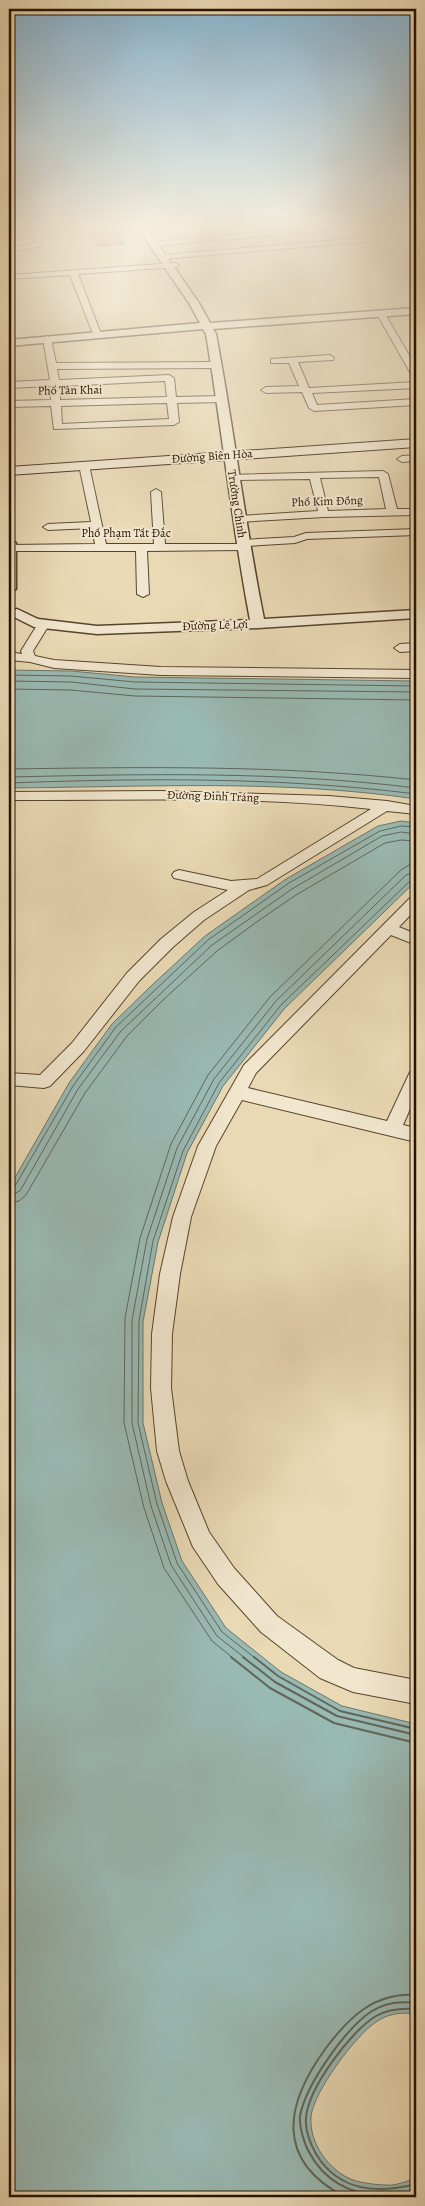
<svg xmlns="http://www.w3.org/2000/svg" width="425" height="2206" font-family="Alegreya,serif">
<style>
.water{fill:#99b9b3;stroke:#6c766b}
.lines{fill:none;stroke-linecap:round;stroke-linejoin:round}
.shore-far1{stroke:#60665a;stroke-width:1}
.shore{stroke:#60665a;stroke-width:2}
.building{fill:#d08378;stroke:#281200}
.minor-casing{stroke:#58442d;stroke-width:2}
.tertiary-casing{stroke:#58442d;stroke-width:3}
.secondary-casing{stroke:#281200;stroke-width:2}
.minor{fill:#f1e6ce;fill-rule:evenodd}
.tertiary{fill:#f1e6ce;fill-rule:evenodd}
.secondary{fill:#f1e6ce;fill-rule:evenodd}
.labels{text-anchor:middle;stroke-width:4;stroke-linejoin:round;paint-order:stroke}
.far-street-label{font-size:12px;fill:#281200;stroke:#f1e6ce}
</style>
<rect width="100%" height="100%" fill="#e9d9b4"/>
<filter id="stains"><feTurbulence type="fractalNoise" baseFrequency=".004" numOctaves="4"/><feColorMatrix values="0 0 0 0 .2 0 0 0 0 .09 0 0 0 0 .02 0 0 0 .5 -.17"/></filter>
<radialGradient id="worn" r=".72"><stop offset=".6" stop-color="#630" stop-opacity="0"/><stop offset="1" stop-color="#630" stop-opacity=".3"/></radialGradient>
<path class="water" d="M 9,670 L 71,671 L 135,677 L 416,681 L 416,799 C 281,779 145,787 9,788 Z
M 401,821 L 416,823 L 416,881 L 285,1008 L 223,1086 L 187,1153 L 158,1242 L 143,1322 L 143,1423 L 162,1503 L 182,1561 L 226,1628 L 281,1672 L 342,1706 L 416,1724 L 416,2014 C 402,2012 389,2013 376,2022 C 356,2035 313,2092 311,2117 C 309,2143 329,2171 353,2180 C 362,2183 377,2185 387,2185 C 396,2186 407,2181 416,2178 L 416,2197 L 9,2197 L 9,1188 L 69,1083 L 112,1024 L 150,987 L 205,936 L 286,879 L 378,826 Z"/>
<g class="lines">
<path class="shore-far1" d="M 9,675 L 71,676 L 135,682 L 416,686
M 9,681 L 71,682 L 135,689 L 416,692
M 9,689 L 70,690 L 135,696 L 416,700
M 9,769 C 145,767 280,765 416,780
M 9,777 C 145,774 280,771 416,788
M 9,783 C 145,778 280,777 416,794
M 9,1189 L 15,1186 L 73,1086 L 116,1027 L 208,940 L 289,883 L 380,831 L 401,826 L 416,827
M 9,1196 L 20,1191 L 78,1089 L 121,1031 L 212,945 L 292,889 L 382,836 L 401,832 L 416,834
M 9,1203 L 19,1201 L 26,1195 L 85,1093 L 127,1036 L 163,1000 L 217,951 L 258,921 L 296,895 L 385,843 L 401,840 L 416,841
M 233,1658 L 212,1641 L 164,1568 L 144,1508 L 124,1423 L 125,1318 L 140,1238 L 171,1144 L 208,1075 L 270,997 L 401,870 L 409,865 L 416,864
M 245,1658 L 217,1636 L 171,1565 L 151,1506 L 132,1423 L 132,1320 L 147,1239 L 177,1148 L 214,1079 L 276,1001 L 406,875 L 416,872
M 255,1658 L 222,1632 L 177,1563 L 157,1504 L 138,1423 L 139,1321 L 153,1241 L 183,1151 L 219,1083 L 281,1005 L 411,880 L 416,878"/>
<path class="shore" d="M 231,1657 L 270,1688 L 334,1723 L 416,1743
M 243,1657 L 275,1682 L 337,1716 L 416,1735
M 254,1657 L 278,1676 L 340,1711 L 416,1729
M 416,2003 C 401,2001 386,2002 372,2011 C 346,2028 306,2084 300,2116 C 299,2126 304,2143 309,2152 C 325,2183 353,2195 386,2197 C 396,2197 407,2192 416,2190
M 416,2009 C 402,2008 388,2009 376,2016 C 351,2031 308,2088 306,2118 C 305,2130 310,2143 316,2154 C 339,2192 377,2194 416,2184
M 345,2197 C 274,2160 285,2104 326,2048 C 349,2017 375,1992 416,1995"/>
</g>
<path class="building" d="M 114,230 L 124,244 L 98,246 L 89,231 Z"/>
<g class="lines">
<defs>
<path id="minor" d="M 32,227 L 40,227 L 42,246 L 9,252 L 9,248 L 35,243 Z
M 140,227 L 168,227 L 142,231 L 138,229 Z
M 321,227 L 353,227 L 349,229 L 152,246 L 148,244 L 152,242 Z
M 374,237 L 377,237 L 377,241 L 162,259 L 158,257 L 162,255 Z
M 175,263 L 179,265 L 178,267 L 78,274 L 101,334 L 97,337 L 93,334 L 70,275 L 9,279 L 9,275 Z
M 378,312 L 385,314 L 416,367 L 416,377 L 411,374 L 377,314 Z
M 47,336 L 51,339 L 56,363 L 216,362 L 220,365 L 216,368 L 57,369 L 59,380 L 169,375 L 174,378 L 176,397 L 222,396 L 227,399 L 222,402 L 177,403 L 179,422 L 174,425 L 54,429 L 51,406 L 9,407 L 9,401 L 51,400 L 51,386 L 9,388 L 9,382 L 50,380 L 43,339 ZM 165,381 L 167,397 L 60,400 L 60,386 ZM 167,403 L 169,419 L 62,424 L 61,406 Z
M 330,355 L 334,358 L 333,360 L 298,362 L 309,388 L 416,382 L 416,388 L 312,393 L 317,405 L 416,399 L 416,405 L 314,411 L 309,408 L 302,392 L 266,393 L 261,390 L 266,387 L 299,386 L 289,363 L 271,363 L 271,359 Z
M 416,455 L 416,461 L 402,462 L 397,459 L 402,456 Z
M 84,462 L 89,465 L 106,544 L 154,544 L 151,492 L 156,489 L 161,492 L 165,544 L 237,544 L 238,541 L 242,540 L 294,537 L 306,533 L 416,529 L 416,535 L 307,539 L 295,543 L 248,546 L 247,549 L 243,550 L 147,551 L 149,594 L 143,597 L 137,594 L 136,551 L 9,551 L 9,545 L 95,544 L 92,528 L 48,530 L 43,527 L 48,524 L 91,522 L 79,465 Z
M 383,471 L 388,474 L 397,509 L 416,509 L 416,515 L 324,517 L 239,522 L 234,519 L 239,516 L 318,511 L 310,479 L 234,480 L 230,479 L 230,475 ZM 379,477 L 386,509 L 328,511 L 320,478 Z
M 43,621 L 49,625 L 33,651 L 35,656 L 54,660 L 161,667 L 416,670 L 416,678 L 161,675 L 54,668 L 30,662 L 9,660 L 9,652 L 22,654 L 21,651 L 39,622 Z
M 416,643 L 416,651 L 400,652 L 394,648 L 400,644 Z
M 160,791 L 329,796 L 387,801 L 416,806 L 416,814 L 387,811 L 267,885 L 249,890 L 204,920 L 173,947 L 139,981 L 84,1051 L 50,1086 L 44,1088 L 9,1085 L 9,1073 L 40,1075 L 72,1043 L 127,973 L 161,939 L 194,912 L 228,890 L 174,878 L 172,875 L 174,872 L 179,870 L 231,881 L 257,879 L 371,809 C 251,795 129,801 9,800 L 9,792 Z
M 416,895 L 416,909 L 399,927 L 416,934 L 416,945 L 391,935 L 256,1073 L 248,1088 L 387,1121 L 410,1072 L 416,1070 L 416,1095 L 403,1125 L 416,1128 L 416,1142 L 242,1100 L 216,1146 L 191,1217 L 180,1274 L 172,1334 L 171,1388 L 179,1451 L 188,1481 L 209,1532 L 234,1568 L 277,1616 L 338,1660 L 354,1668 L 416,1680 L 416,1704 L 353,1692 L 320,1678 L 261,1632 L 218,1584 L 193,1547 L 166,1481 L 157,1451 L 151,1388 L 152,1334 L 160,1274 L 173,1217 L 198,1146 L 244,1065 L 411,897 Z"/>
<path id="tertiary" d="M 137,227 L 146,227 L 199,303 L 210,323 L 416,308 L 416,314 L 213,329 L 216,334 C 234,429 245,525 264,619 L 416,610 L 416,618 L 258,628 L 97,634 L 34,627 L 12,616 L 10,613 L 12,610 L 17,609 L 38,619 L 97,626 L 250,620 C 232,525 222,429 206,334 L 203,329 L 9,346 L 9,340 L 200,323 L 189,303 Z
M 9,539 L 16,543 L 16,589 L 9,593 Z"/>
<path id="secondary" d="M 416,439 L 416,447 L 9,475 L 9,467 Z"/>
</defs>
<use href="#minor" class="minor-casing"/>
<use href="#tertiary" class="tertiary-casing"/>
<use href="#secondary" class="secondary-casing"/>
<use href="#minor" class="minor"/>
<use href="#tertiary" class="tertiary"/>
<use href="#secondary" class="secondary"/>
</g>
<linearGradient id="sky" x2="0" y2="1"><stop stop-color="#88b6d3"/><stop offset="0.42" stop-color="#f5eedd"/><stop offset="1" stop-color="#f5eedd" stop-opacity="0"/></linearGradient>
<rect width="425" height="536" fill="url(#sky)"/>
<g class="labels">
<g class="far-street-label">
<text transform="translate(70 390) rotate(-1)" y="4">Phố Tân Khai</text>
<text transform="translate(212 456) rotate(-4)" y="4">Đường Biên Hòa</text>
<text transform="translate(327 501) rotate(-2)" y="4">Phố Kim Đồng</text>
<text transform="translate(237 504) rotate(81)" y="4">Trường Chinh</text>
<text x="126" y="537">Phố Phạm Tất Đắc</text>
<text transform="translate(215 625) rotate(-2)" y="4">Đường Lê Lợi</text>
<text transform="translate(213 796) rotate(2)" y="4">Đường Đinh Tráng</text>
</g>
</g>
<rect width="425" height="2206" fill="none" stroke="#e9d9b4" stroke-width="30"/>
<rect x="10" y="10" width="405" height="2186" fill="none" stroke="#281200" stroke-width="2.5"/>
<rect x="15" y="15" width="395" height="2176" fill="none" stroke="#281200"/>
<rect width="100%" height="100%" filter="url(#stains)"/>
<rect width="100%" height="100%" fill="url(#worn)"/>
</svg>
